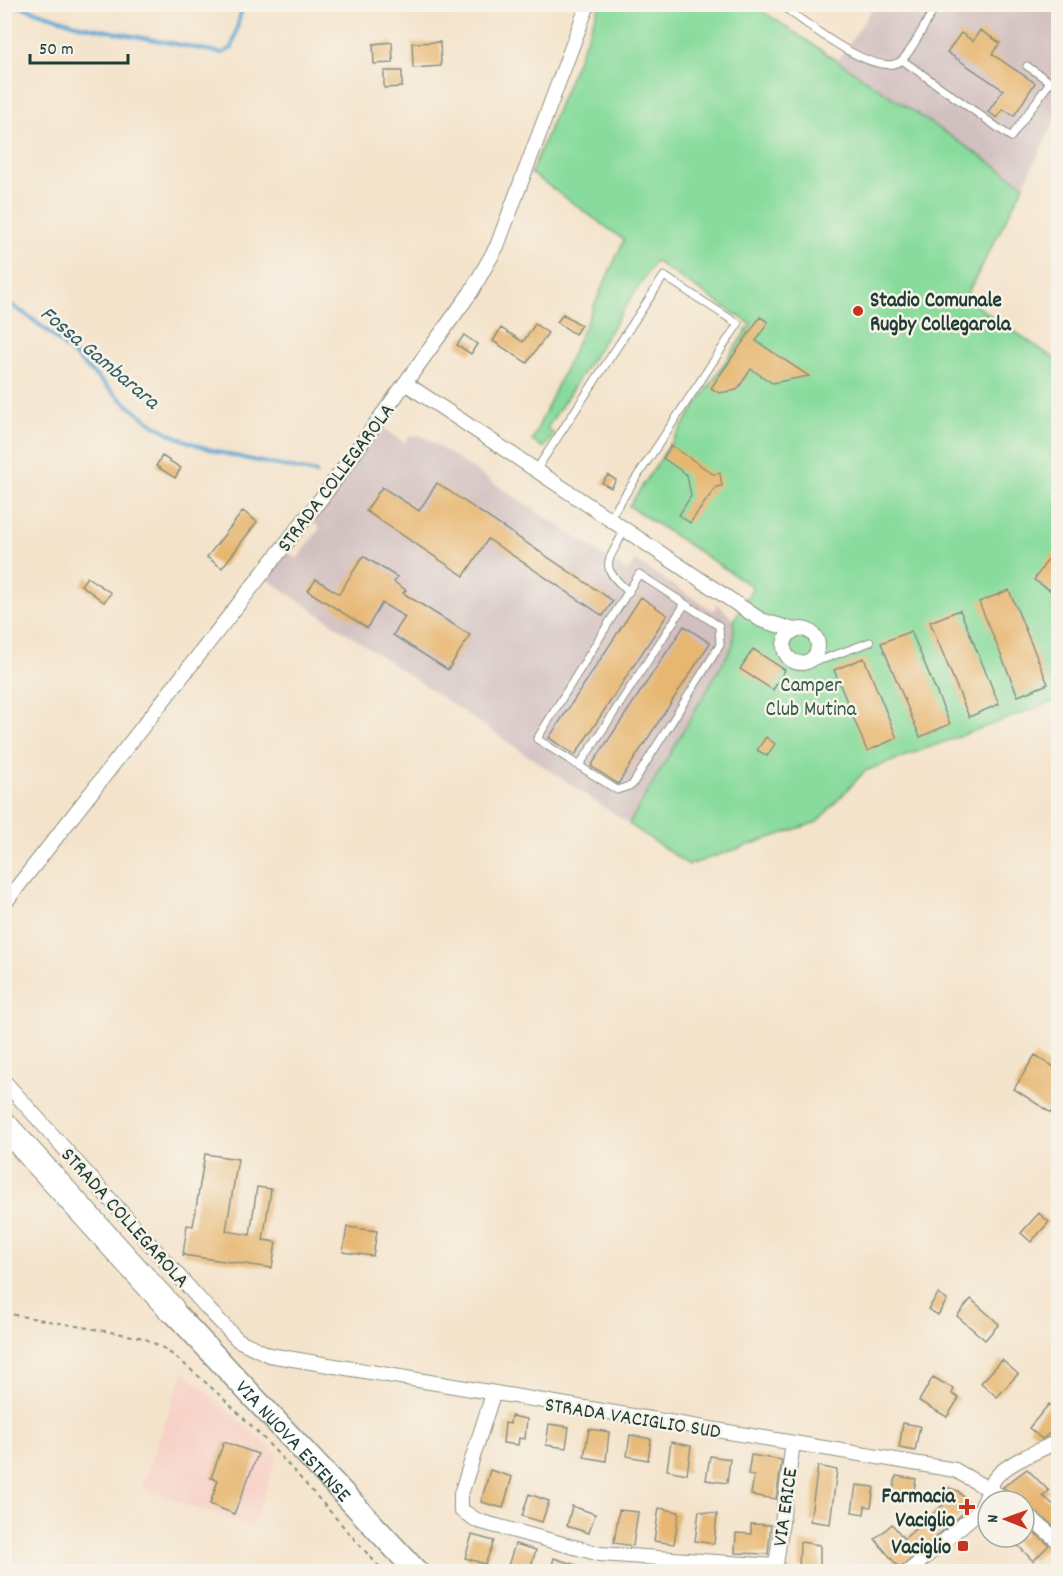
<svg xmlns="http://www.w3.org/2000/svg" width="1063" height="1576" font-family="Dekko,sans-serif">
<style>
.built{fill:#f7d1c7}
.industrial{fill:#d2bfc0}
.green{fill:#88db9c;stroke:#548c68;stroke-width:1.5}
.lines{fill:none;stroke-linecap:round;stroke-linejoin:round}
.stream{stroke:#5ba4d2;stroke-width:4}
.building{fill:#e7b670}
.lane-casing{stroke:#8a9080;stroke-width:9}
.street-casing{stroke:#8a9080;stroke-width:16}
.primary-casing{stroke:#8a9080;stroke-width:25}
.highway-casing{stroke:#8a9080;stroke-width:28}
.path{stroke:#8a9080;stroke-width:2;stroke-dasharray:4.5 4.5;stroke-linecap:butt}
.lane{stroke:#fff;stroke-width:7}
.street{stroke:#fff;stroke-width:14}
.primary{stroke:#fff;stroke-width:22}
.highway{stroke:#fff;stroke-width:26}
.poi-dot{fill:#c8321e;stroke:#f7f3e8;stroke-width:2}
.labels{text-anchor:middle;stroke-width:5;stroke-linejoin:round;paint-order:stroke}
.poi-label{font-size:21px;font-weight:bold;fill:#1f3d34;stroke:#f7f3e8;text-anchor:end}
.street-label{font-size:21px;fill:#1f3d34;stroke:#f7f3e8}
.park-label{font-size:21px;fill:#345d49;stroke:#f7f3e8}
.water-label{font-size:22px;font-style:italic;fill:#315c63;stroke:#f7f3e8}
</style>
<rect width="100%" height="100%" fill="#f7f3e8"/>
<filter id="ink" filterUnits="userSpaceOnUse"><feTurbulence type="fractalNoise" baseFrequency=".0167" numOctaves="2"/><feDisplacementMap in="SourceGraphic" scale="12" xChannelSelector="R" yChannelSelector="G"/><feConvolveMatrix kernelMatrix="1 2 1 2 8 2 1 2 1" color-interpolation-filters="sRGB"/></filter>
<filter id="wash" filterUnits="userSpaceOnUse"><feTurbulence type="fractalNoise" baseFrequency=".008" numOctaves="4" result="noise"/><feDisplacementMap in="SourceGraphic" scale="24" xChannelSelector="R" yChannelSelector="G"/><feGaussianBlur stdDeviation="1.35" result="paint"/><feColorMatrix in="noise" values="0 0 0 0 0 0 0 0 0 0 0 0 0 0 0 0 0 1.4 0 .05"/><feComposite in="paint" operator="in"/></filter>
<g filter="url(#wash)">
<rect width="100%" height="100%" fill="#f4e3cb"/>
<path class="built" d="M 183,1371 L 278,1455 L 252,1528 L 141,1488 Z"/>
<path class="industrial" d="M 875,5 L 1058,5 L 1058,113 L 1024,185 L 836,63 Z
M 381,426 L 404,443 L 410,436 L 421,435 L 628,572 L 635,561 L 713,611 L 718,604 L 734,620 L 733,645 L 629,824 L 267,579 L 287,552 L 297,559 L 320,528 L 313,522 Z"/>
<path class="green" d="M 752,4 L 1024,185 L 965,298 L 1058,361 L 1058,700 L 865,771 L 817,822 L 689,865 L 629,824 L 733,645 L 734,620 L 753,587 L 629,506 L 751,324 L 655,261 L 547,428 L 554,434 L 544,448 L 532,441 L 624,240 L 531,173 L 600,5 Z"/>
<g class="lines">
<path class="stream" d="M 13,4 L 82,26 L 222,53 L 232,48 L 243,4
M 4,301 C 62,332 100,390 155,425 C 202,455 263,461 316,473"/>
</g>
<g id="blocks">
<path class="building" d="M 980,30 L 1000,43 L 992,54 L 1035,83 L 1014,116 L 1003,109 L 997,118 L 988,112 L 1003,90 L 947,52 L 961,33 L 973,41 Z
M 392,42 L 393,63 L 374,64 L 373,44 Z
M 440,42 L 441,66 L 413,68 L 412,43 Z
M 384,71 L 402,71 L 402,87 L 384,88 Z
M 563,314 L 581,325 L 575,334 L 557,322 Z
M 760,317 L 768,322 L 756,341 L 809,376 L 772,383 L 751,369 L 737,390 L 719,393 L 711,388 Z
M 535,324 L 548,333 L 527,363 L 493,341 L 501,328 L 523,342 Z
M 464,335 L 477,344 L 471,354 L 457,345 Z
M 671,445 L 713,474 L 720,473 L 722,486 L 716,487 L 690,523 L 679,515 L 691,496 L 687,475 L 663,458 Z
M 162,456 L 181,468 L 175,478 L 156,466 Z
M 608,475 L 616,480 L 611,488 L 602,483 Z
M 437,483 L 613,601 L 603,616 L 488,539 L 464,576 L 366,511 L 382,487 L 419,511 Z
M 243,511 L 257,522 L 222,568 L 207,557 Z
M 1052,553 L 1059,557 L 1059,596 L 1034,580 Z
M 363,556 L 397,577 L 394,582 L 406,590 L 403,593 L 470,635 L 448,670 L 393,635 L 405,617 L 382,603 L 367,628 L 308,591 L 316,579 L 339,594 Z
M 87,577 L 111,593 L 104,602 L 81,585 Z
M 1009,590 L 1048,684 L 1018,696 L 979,602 Z
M 641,597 L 667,615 L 575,755 L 549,738 Z
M 960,610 L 999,704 L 969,717 L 930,622 Z
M 684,626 L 710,643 L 618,784 L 591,766 Z
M 911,631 L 950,724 L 920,737 L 881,643 Z
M 753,649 L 785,670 L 773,690 L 740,669 Z
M 864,658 L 897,738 L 867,751 L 834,670 Z
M 766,737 L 775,744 L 767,756 L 757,750 Z
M 1035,1055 L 1059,1070 L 1059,1101 L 1051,1113 L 1014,1089 Z
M 205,1154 L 238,1159 L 226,1231 L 250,1235 L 257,1187 L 271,1189 L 263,1240 L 276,1242 L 272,1268 L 183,1255 L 187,1225 L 193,1226 Z
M 1039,1213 L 1049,1222 L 1031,1242 L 1021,1233 Z
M 347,1227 L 377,1231 L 373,1256 L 343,1252 Z
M 938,1294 L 947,1300 L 938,1315 L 928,1309 Z
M 971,1299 L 999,1324 L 985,1340 L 957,1316 Z
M 1002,1360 L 1018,1374 L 997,1397 L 981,1383 Z
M 933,1377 L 954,1389 L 952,1394 L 959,1398 L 947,1417 L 919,1401 Z
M 1049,1404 L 1059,1413 L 1059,1426 L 1042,1439 L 1029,1428 Z
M 511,1416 L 527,1419 L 525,1439 L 519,1438 L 518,1445 L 503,1443 L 505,1423 L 510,1424 Z
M 903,1423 L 920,1426 L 915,1451 L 899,1448 Z
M 549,1424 L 569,1427 L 566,1448 L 546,1445 Z
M 589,1429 L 609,1432 L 606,1461 L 584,1457 Z
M 630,1435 L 651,1439 L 648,1460 L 627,1456 Z
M 224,1442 L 258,1454 L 234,1514 L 210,1504 L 218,1480 L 211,1478 Z
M 671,1442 L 691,1446 L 687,1474 L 667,1470 Z
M 751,1455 L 782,1460 L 776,1499 L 751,1495 L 754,1476 L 748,1475 Z
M 710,1456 L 730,1459 L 727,1483 L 706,1480 Z
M 818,1466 L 837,1470 L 830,1524 L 810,1521 Z
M 1027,1469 L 1049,1491 L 1043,1496 L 1059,1509 L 1059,1530 L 1003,1487 Z
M 490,1470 L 512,1477 L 503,1508 L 481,1502 Z
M 896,1476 L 916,1479 L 913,1496 L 893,1492 Z
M 856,1485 L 874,1487 L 871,1507 L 865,1506 L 864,1514 L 852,1512 Z
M 945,1487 L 958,1491 L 971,1506 L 900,1569 L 875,1539 L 892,1524 L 904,1539 L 944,1504 L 936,1495 Z
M 529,1494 L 549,1501 L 542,1522 L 522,1516 Z
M 572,1506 L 595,1514 L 589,1533 L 567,1526 Z
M 659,1508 L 679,1512 L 674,1544 L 654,1541 Z
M 619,1510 L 638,1512 L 633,1546 L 614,1543 Z
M 699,1511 L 717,1514 L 714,1544 L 695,1541 Z
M 751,1524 L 771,1525 L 768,1554 L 735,1553 L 736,1533 L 751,1534 Z
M 1024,1524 L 1049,1545 L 1033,1561 L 1010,1537 L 1024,1537 Z
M 472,1535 L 494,1541 L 485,1564 L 465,1558 Z
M 800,1542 L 820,1545 L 820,1570 L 799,1567 Z
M 515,1544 L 536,1550 L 529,1572 L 506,1572 Z
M 554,1558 L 588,1569 L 587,1572 L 550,1572 Z"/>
</g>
</g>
<g filter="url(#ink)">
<use href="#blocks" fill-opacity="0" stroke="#8a9080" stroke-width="1.5"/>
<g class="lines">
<defs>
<path id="lane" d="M 780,4 C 801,19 878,82 902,60 C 913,50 928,18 937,4
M 902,60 L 1011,137 L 1050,82 L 1027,66
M 536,470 L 664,276 L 738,324 L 609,519
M 625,529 C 608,564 597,564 629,592
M 639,574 L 719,626 L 720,645 L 632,785 L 617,790 L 537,739 Z
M 810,661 L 824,659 L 870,642
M 579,766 L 685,604"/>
<path id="street" d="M 405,383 L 761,620 L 794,630
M784 646a17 17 0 1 1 34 0a17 17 0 1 1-34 0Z
M 4,904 L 327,491 L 471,292 L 497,246 L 588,4
M 4,1081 L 209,1310 L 238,1340 L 269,1355 L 955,1470 L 1009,1501
M 493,1394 L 461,1494 L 461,1510 L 478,1521 L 600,1554 L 776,1566
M 1024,1512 L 1058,1541
M 775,1572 L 793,1443
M 908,1572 L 979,1511 C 987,1501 988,1487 996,1477 C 1010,1461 1040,1451 1058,1441"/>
<g id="primary">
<path id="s1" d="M 171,1309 L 417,1572"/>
</g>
<path id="highway" d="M 4,1125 L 171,1309"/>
</defs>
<use href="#lane" class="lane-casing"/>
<use href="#street" class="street-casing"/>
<use href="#primary" class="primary-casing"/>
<use href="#highway" class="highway-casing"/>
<path class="path" d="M 4,1313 L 144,1338 L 165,1349 C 248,1412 314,1495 384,1572"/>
<use href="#lane" class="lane"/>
<use href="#street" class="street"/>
<use href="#primary" class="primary"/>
<use href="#highway" class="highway"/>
</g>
</g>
<g class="poi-dot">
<circle cx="858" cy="311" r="6"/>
<path d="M964 1498h6v6h6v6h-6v6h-6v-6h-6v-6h6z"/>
<rect x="957" y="1540" width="12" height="12" rx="3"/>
</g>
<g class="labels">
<g class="poi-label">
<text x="870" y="306" text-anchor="start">Stadio Comunale<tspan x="870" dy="24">Rugby Collegarola</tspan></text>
<text x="955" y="1502">Farmacia<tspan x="955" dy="24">Vaciglio</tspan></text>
<text x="951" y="1553">Vaciglio</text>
</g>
<g class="street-label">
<text transform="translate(335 477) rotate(-53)" y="7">STRADA COLLEGAROLA</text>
<text transform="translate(126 1217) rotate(48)" y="7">STRADA COLLEGAROLA</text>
<text transform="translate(633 1417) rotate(9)" y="7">STRADA VACIGLIO SUD</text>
<text dy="7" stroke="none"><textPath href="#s1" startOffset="180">VIA NUOVA ESTENSE</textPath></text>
<text transform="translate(784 1507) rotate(-82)" y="7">VIA ERICE</text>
</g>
<g class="park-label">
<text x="811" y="691">Camper<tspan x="811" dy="24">Club Mutina</tspan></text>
</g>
<g class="water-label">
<text transform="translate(101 356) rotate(40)" y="8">Fossa Gambarara</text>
</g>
</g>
<rect width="1063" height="1576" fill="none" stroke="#f7f3e8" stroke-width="24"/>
<g transform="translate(1006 1519) rotate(271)"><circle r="28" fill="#f7f3e8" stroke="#a1aaa0" stroke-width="1.5"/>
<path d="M0-4.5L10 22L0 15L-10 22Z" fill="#c8321e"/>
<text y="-9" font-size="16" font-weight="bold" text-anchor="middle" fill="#1f3d34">N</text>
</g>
<path d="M30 54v9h98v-9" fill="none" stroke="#1f3d34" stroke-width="3"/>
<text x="39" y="54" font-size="18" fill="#1f3d34" stroke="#f7f3e8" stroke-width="4.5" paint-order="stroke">50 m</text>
</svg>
